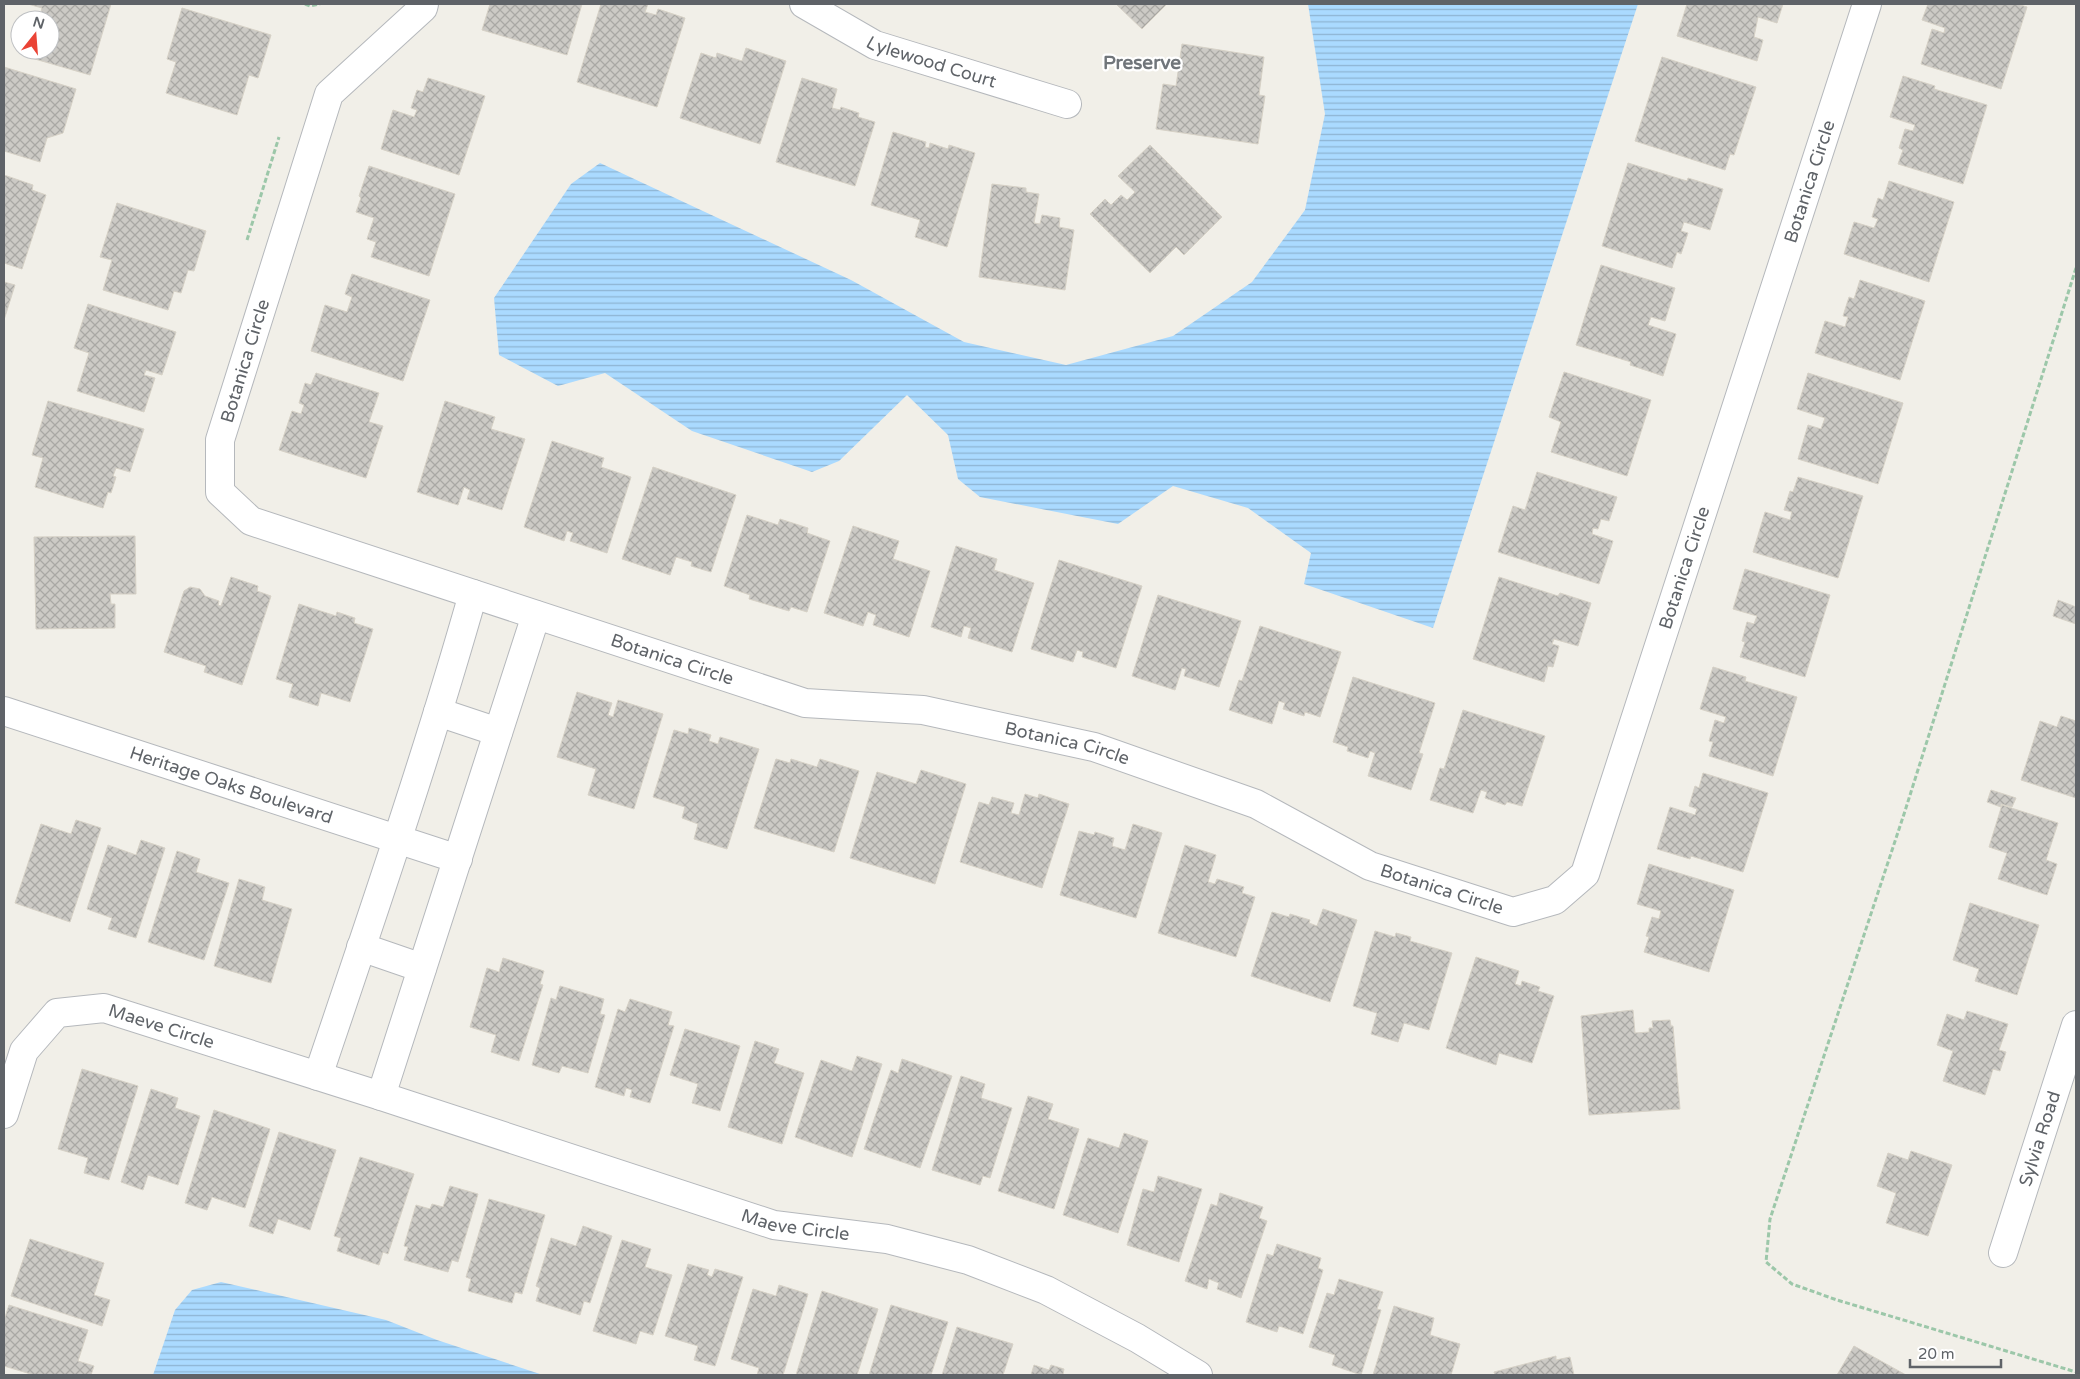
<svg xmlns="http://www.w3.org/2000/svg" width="2080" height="1379" font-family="'Varela Round',sans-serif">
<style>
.water{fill:url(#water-rules)}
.building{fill:url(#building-cross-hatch);stroke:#d6d1c6}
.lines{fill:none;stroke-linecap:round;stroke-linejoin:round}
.minor-casing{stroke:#b5b8bc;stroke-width:30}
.path{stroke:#9cc7a9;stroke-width:3;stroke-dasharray:5 2.5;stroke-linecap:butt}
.minor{stroke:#fff;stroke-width:28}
.labels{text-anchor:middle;stroke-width:4.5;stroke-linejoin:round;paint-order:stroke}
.street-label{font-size:18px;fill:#5f6368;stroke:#fff}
.neighbourhood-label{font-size:19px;font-weight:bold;fill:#70757a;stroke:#fff}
</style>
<defs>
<pattern id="water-rules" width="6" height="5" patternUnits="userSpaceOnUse" patternTransform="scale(1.25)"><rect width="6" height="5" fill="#aadaff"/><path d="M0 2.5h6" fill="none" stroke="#8eb4d2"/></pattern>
<pattern id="building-cross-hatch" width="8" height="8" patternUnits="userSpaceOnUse" patternTransform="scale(1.25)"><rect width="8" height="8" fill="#cccac5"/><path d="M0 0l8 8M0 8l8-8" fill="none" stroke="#a9a8a4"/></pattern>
</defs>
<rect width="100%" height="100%" fill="#f1efe8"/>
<path class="water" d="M 1308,4 L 1638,4 L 1433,628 L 1304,584 L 1311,553 L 1248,508 L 1173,486 L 1118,524 L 980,497 L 958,479 L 948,435 L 907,395 L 839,461 L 812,472 L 692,431 L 605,373 L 558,386 L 499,355 L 494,298 L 571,184 L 600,163 L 851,280 L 964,342 L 1066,365 L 1173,336 L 1252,282 L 1305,210 L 1325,114 Z
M 221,1282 L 386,1320 L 437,1340 L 543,1375 L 153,1375 L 175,1310 L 192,1290 Z"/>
<path class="building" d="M 28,4 L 111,4 L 90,75 L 28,57 L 30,50 L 50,50 L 50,20 L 39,20 L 42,8 Z
M 490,4 L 582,4 L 567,55 L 482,30 Z
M 601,4 L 648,4 L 645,12 L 656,15 L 658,9 L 685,18 L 657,107 L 577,82 Z
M 1116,4 L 1167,4 L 1142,29 Z
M 1687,4 L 1783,4 L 1777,23 L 1758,17 L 1754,37 L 1763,40 L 1757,61 L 1677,36 Z
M 1928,4 L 2017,4 L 2027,7 L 2001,89 L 1921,64 L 1932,29 L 1944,33 L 1945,28 L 1922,20 Z
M 182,8 L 271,35 L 258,78 L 249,75 L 237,115 L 166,93 L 176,62 L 167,59 Z
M 1182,44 L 1264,57 L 1259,95 L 1265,96 L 1258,144 L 1156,129 L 1163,84 L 1176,86 Z
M 746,48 L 786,61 L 760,144 L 680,118 L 701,53 L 716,58 L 717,53 L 742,61 Z
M 1662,57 L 1756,87 L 1734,155 L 1730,154 L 1725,170 L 1635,141 Z
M 4,67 L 76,89 L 63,133 L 47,138 L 40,162 L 4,151 Z
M 1903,76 L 1935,86 L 1934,89 L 1987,105 L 1963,184 L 1898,164 L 1903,150 L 1899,148 L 1905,129 L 1913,131 L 1915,125 L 1890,117 Z
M 428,78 L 485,96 L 459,175 L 381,149 L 393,110 L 414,117 L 417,110 L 411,108 L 417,90 L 423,92 Z
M 802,78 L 837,89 L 832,108 L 840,110 L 841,107 L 859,113 L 858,117 L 875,122 L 855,186 L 776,162 Z
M 893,132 L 926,142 L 925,147 L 929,148 L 930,143 L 948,149 L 949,145 L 975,153 L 947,247 L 915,237 L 920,220 L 871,205 Z
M 1150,145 L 1222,217 L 1184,255 L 1176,247 L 1150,273 L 1090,214 L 1105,199 L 1111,205 L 1121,195 L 1127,200 L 1135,192 L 1118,176 Z
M 1628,163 L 1687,181 L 1688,178 L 1723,189 L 1710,230 L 1684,222 L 1681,231 L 1688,233 L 1681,254 L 1677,252 L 1672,268 L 1602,246 Z
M 369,166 L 455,194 L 429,276 L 371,257 L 376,242 L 367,239 L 374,218 L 356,212 L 361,198 L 359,196 Z
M 4,175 L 33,185 L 32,190 L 46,195 L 22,269 L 4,263 Z
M 1889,181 L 1954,202 L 1929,282 L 1844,254 L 1854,222 L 1874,228 L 1878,219 L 1872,217 L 1878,198 L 1883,200 Z
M 992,184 L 1026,188 L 1026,192 L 1039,194 L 1034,223 L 1040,224 L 1042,215 L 1060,218 L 1059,227 L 1074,230 L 1065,290 L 979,277 Z
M 117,203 L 206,231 L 194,271 L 188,270 L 181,293 L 174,291 L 168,310 L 103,290 L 112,260 L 100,257 Z
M 1601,265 L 1675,288 L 1665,321 L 1651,317 L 1648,325 L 1676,334 L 1663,376 L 1630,365 L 1631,362 L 1576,345 Z
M 352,274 L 430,300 L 403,381 L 311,351 L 325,305 L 347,312 L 352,297 L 345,294 Z
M 1860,280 L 1925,301 L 1900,380 L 1815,353 L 1825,321 L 1845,327 L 1848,317 L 1843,316 L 1849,297 L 1854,299 Z
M 4,282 L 15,285 L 4,320 Z
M 88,304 L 176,332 L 162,375 L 146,370 L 144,375 L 155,378 L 144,412 L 77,391 L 89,353 L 74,348 Z
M 1564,372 L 1651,400 L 1627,476 L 1551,452 L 1561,422 L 1549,417 Z
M 316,373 L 379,393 L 369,422 L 383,426 L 366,478 L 279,450 L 292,411 L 301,414 L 304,405 L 299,403 L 305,383 L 311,385 Z
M 1808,373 L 1903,403 L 1878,484 L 1798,459 L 1808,425 L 1821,429 L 1825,418 L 1797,409 Z
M 48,401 L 144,429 L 130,472 L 116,468 L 113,476 L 116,477 L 111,493 L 108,492 L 103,508 L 35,487 L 43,458 L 32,455 Z
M 445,401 L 495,417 L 491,429 L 525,439 L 502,510 L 467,499 L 470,490 L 464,487 L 458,505 L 417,492 Z
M 552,441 L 604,458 L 601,467 L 631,477 L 607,553 L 570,541 L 573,533 L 567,531 L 564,541 L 524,527 Z
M 653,467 L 736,495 L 711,572 L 691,566 L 692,562 L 676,557 L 670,575 L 622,559 Z
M 1537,472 L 1617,497 L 1609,521 L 1601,519 L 1598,529 L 1593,528 L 1592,534 L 1613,541 L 1599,584 L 1498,552 L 1513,506 L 1525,510 Z
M 1798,477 L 1863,496 L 1838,578 L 1753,552 L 1765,512 L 1790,520 L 1792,512 L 1784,510 L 1790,491 L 1793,492 Z
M 747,515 L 778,525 L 780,519 L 808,528 L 807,533 L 830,541 L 807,612 L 791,607 L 789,611 L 749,599 L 750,595 L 724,586 Z
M 853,526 L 899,541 L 893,559 L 930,571 L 909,637 L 873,625 L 876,615 L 868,612 L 863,626 L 824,613 Z
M 135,536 L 136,594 L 110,594 L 111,604 L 115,604 L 115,628 L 36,629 L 34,537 Z
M 956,546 L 997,559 L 994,570 L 1034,583 L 1012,652 L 968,638 L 971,628 L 964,626 L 961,637 L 931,627 Z
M 1059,560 L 1142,586 L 1116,668 L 1082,657 L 1083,652 L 1077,650 L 1073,662 L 1031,649 Z
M 1745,569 L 1830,595 L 1805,677 L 1740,657 L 1745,642 L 1742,641 L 1747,622 L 1754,624 L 1757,616 L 1733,609 Z
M 231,577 L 258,586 L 257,591 L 271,596 L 242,685 L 204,672 L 206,666 L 164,652 L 184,591 L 190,587 L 200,589 L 205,596 L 219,601 L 218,605 L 221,606 Z
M 1499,577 L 1558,596 L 1560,593 L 1591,603 L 1578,646 L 1554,639 L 1552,644 L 1559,646 L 1553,667 L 1548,666 L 1544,682 L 1473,659 Z
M 1158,595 L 1241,621 L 1219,687 L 1184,676 L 1186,669 L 1182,668 L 1175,690 L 1132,676 Z
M 2058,600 L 2076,607 L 2076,624 L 2053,616 Z
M 299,604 L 336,616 L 337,612 L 355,618 L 354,623 L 373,629 L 350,702 L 321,693 L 318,706 L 289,697 L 293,684 L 276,679 Z
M 1260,626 L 1341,652 L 1320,717 L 1305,712 L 1304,716 L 1283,709 L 1285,703 L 1279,701 L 1272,724 L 1229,710 L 1239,680 L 1242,681 Z
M 1713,667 L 1746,677 L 1745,681 L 1797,697 L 1773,776 L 1709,756 L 1713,742 L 1709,741 L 1715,720 L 1724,723 L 1726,717 L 1700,709 Z
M 1353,677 L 1435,703 L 1419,753 L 1423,754 L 1411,790 L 1368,776 L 1375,753 L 1370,751 L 1368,758 L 1347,751 L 1348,747 L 1333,742 Z
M 577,692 L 612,703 L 608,715 L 613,717 L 618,700 L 663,714 L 634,809 L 588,795 L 596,769 L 557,757 Z
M 1463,710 L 1545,736 L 1522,806 L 1507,802 L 1505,805 L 1485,798 L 1487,792 L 1481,790 L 1473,813 L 1430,800 L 1440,768 L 1444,769 Z
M 2061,716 L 2076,721 L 2076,798 L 2021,780 L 2040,721 L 2057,727 Z
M 689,728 L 711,735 L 709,741 L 718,744 L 720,737 L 759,749 L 727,849 L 694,839 L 698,824 L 682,818 L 685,807 L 653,797 L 674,730 L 688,734 Z
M 776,759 L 790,763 L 791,759 L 817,767 L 820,759 L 859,771 L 834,852 L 754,828 Z
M 921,770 L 966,784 L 935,884 L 850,858 L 877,772 L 916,784 Z
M 1703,773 L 1768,793 L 1743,872 L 1691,856 L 1690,859 L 1657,849 L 1670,807 L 1695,815 L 1697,809 L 1689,806 L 1695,786 L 1699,788 Z
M 1991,790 L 2016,798 L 2012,807 L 2001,804 L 2001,807 L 1987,802 Z
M 1025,794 L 1038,798 L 1039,794 L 1069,804 L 1042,888 L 960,862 L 979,802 L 989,805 L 992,797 L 1014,803 L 1011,813 L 1019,815 Z
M 2002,805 L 2058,823 L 2046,860 L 2057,864 L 2047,895 L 1998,879 L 2007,853 L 1989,847 Z
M 76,820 L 101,828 L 70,922 L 15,903 L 41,824 L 71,834 Z
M 1133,824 L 1162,833 L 1136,918 L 1060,895 L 1079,831 L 1094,835 L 1095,832 L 1114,838 L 1112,846 L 1125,850 Z
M 141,840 L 165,848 L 136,938 L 108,929 L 112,918 L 87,909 L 108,845 L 136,855 Z
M 1185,845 L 1216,855 L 1208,882 L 1215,884 L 1217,879 L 1244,887 L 1242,893 L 1255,897 L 1236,957 L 1158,933 Z
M 177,851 L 200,859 L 196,872 L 229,883 L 204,960 L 148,942 Z
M 1649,864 L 1734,890 L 1709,972 L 1644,952 L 1649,937 L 1646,936 L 1652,917 L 1659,919 L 1661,911 L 1637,904 Z
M 239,879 L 265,887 L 262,900 L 292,909 L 271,983 L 214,966 Z
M 1970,903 L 2039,925 L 2017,995 L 1975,981 L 1979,969 L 1953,960 Z
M 1323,909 L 1357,920 L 1330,1002 L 1251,976 L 1272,912 L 1289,917 L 1290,914 L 1310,920 L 1309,923 L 1317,926 Z
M 1375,931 L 1395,937 L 1396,933 L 1411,937 L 1410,941 L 1452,953 L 1429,1030 L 1404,1023 L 1398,1042 L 1371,1034 L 1377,1013 L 1353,1006 Z
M 1476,957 L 1519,971 L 1515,984 L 1521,986 L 1522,981 L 1540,987 L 1538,991 L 1554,996 L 1532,1063 L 1499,1053 L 1496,1065 L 1446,1048 Z
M 503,958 L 544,971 L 540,984 L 543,985 L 519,1061 L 491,1052 L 496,1035 L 470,1027 L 487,968 L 499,972 Z
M 560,986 L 604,999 L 600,1014 L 605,1015 L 588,1073 L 562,1066 L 559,1073 L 532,1065 L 551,998 L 556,1000 Z
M 630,999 L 672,1012 L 668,1025 L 674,1026 L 650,1103 L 630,1097 L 632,1090 L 626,1088 L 624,1096 L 595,1087 L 618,1009 L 625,1012 Z
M 1633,1010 L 1635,1033 L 1649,1032 L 1649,1028 L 1653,1028 L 1652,1021 L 1670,1020 L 1671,1026 L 1673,1026 L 1680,1109 L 1589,1115 L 1581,1016 Z
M 1967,1011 L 2008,1024 L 1999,1050 L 2006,1052 L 2000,1071 L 1993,1069 L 1985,1095 L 1943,1081 L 1953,1051 L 1937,1045 L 1947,1014 L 1964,1020 Z
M 685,1029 L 740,1046 L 720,1111 L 692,1103 L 698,1084 L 670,1075 Z
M 755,1041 L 779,1049 L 774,1063 L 804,1073 L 782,1144 L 728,1127 Z
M 857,1056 L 882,1064 L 852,1157 L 795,1137 L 821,1060 L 852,1071 Z
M 902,1059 L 952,1076 L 920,1168 L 864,1149 L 891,1070 L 898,1073 Z
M 82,1069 L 138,1086 L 109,1180 L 84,1173 L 88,1158 L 58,1149 Z
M 961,1076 L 985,1084 L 981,1098 L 1012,1108 L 990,1178 L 983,1176 L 980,1185 L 932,1170 Z
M 151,1089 L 178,1098 L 175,1108 L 200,1116 L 178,1185 L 148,1175 L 143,1190 L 121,1182 Z
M 1028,1096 L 1053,1104 L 1048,1119 L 1079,1129 L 1054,1209 L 998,1191 Z
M 214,1110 L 270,1129 L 245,1208 L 212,1197 L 207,1210 L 185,1203 Z
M 279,1132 L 336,1150 L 310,1230 L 278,1219 L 273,1234 L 249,1226 Z
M 1124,1133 L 1148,1141 L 1118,1233 L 1063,1215 L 1088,1138 L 1119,1148 Z
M 1911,1151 L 1952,1165 L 1928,1236 L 1886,1223 L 1896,1193 L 1877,1186 L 1888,1153 L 1908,1160 Z
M 360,1157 L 414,1174 L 388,1254 L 383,1252 L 379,1265 L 337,1251 L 341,1238 L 334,1236 Z
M 1158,1176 L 1202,1189 L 1179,1262 L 1127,1245 L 1143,1189 L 1154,1192 Z
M 450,1186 L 478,1194 L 458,1262 L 452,1260 L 448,1272 L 404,1260 L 408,1247 L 404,1246 L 416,1205 L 430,1209 L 432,1204 L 443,1207 Z
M 1220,1193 L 1263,1207 L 1259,1218 L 1267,1221 L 1241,1298 L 1217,1289 L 1219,1283 L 1209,1279 L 1207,1289 L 1185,1281 L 1211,1204 L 1217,1206 Z
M 489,1199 L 545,1215 L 522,1294 L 515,1292 L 512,1303 L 468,1291 L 471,1279 L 466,1277 Z
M 583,1226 L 612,1236 L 590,1303 L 584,1301 L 580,1315 L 536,1301 L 540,1288 L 536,1286 L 551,1238 L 576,1246 Z
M 30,1239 L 104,1263 L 94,1295 L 110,1300 L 102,1326 L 11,1296 Z
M 622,1240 L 651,1249 L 645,1267 L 672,1275 L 653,1335 L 640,1331 L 636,1344 L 593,1331 Z
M 1277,1244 L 1321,1258 L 1318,1268 L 1323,1270 L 1303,1334 L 1279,1326 L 1277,1332 L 1246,1322 L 1267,1254 L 1273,1256 Z
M 688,1264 L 709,1270 L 707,1275 L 712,1277 L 715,1269 L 743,1277 L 715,1366 L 694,1360 L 698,1346 L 665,1336 Z
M 1339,1279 L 1383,1292 L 1377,1309 L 1381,1310 L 1361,1375 L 1332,1365 L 1335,1355 L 1309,1347 L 1327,1293 L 1334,1295 Z
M 779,1285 L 808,1294 L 783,1375 L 757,1375 L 759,1368 L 731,1359 L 753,1289 L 776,1296 Z
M 822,1291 L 878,1309 L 857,1375 L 796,1375 Z
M 9,1305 L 88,1330 L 78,1361 L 94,1366 L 91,1375 L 34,1375 L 4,1366 L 4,1320 Z
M 891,1305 L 948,1322 L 931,1375 L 869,1375 Z
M 1394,1306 L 1434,1318 L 1430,1335 L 1460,1344 L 1451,1375 L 1373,1375 Z
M 957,1327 L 1013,1344 L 1003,1375 L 942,1375 Z
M 1854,1346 L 1906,1375 L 1837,1375 Z
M 1556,1356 L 1556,1360 L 1570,1357 L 1574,1375 L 1495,1375 L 1494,1372 Z
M 1034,1365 L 1049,1370 L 1051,1365 L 1064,1369 L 1063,1374 L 1066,1375 L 1031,1375 Z"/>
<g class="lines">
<defs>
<g id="minor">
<path id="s1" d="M 424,4 L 423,8 L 329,94 L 220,440 L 220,492 L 251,521 L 805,703 L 923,710 L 1094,747 L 1256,804 L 1370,866 L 1513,912 L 1555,900 L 1585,874 L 1867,4"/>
<path id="s2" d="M 804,4 L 875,45 L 1067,104"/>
<path id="s3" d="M 4,711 L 458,859"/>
<path d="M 438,712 L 498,732"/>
<path d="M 361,947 L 422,968"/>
<path d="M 318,1076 C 372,916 427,756 473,594"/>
<path d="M 381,1096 L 536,615"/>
<path id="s4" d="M 4,1114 L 24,1051 L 57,1013 L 104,1008 L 381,1096 L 774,1225 L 887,1239 L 968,1260 L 1046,1290 L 1137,1338 L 1198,1375"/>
<path id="s5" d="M 2003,1253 L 2076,1025"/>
</g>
</defs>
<use href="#minor" class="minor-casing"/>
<path class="path" d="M 305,4 L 310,6 L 320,4
M 247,240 L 279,137
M 2076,268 L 1905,811 L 1770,1219 L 1766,1262 L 1792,1284 L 1837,1300 L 2076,1372"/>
<use href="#minor" class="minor"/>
</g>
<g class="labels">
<g class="street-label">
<text dy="6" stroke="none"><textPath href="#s2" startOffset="141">Lylewood Court</textPath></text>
<text dy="6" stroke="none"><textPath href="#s1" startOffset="2728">Botanica Circle</textPath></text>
<text transform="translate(245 361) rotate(-73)" y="6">Botanica Circle</text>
<text dy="6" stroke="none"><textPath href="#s1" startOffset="2322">Botanica Circle</textPath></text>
<text dy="6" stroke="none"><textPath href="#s1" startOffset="1032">Botanica Circle</textPath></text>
<text dy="6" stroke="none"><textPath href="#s1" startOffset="1438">Botanica Circle</textPath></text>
<text dy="6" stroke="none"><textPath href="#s3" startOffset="239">Heritage Oaks Boulevard</textPath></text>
<text dy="6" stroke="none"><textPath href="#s1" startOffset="1842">Botanica Circle</textPath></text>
<text dy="6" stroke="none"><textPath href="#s4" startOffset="224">Maeve Circle</textPath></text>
<text dy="6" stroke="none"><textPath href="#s5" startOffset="120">Sylvia Road</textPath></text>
<text dy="6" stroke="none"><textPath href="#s4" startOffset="889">Maeve Circle</textPath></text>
</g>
<g class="neighbourhood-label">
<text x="1142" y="69">Preserve</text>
</g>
</g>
<rect width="2080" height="1379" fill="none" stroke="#5f6368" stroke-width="10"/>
<g transform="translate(35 35) rotate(17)"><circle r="24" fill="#ffffff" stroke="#bfc1c3"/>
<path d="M0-4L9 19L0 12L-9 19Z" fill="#ea4335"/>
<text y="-8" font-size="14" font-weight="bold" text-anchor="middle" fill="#5f6368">N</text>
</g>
<path d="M1910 1359v8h91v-8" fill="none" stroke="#5f6368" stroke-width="2.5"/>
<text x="1918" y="1359" font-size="15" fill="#5f6368" stroke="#ffffff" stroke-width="4" paint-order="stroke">20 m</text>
</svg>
